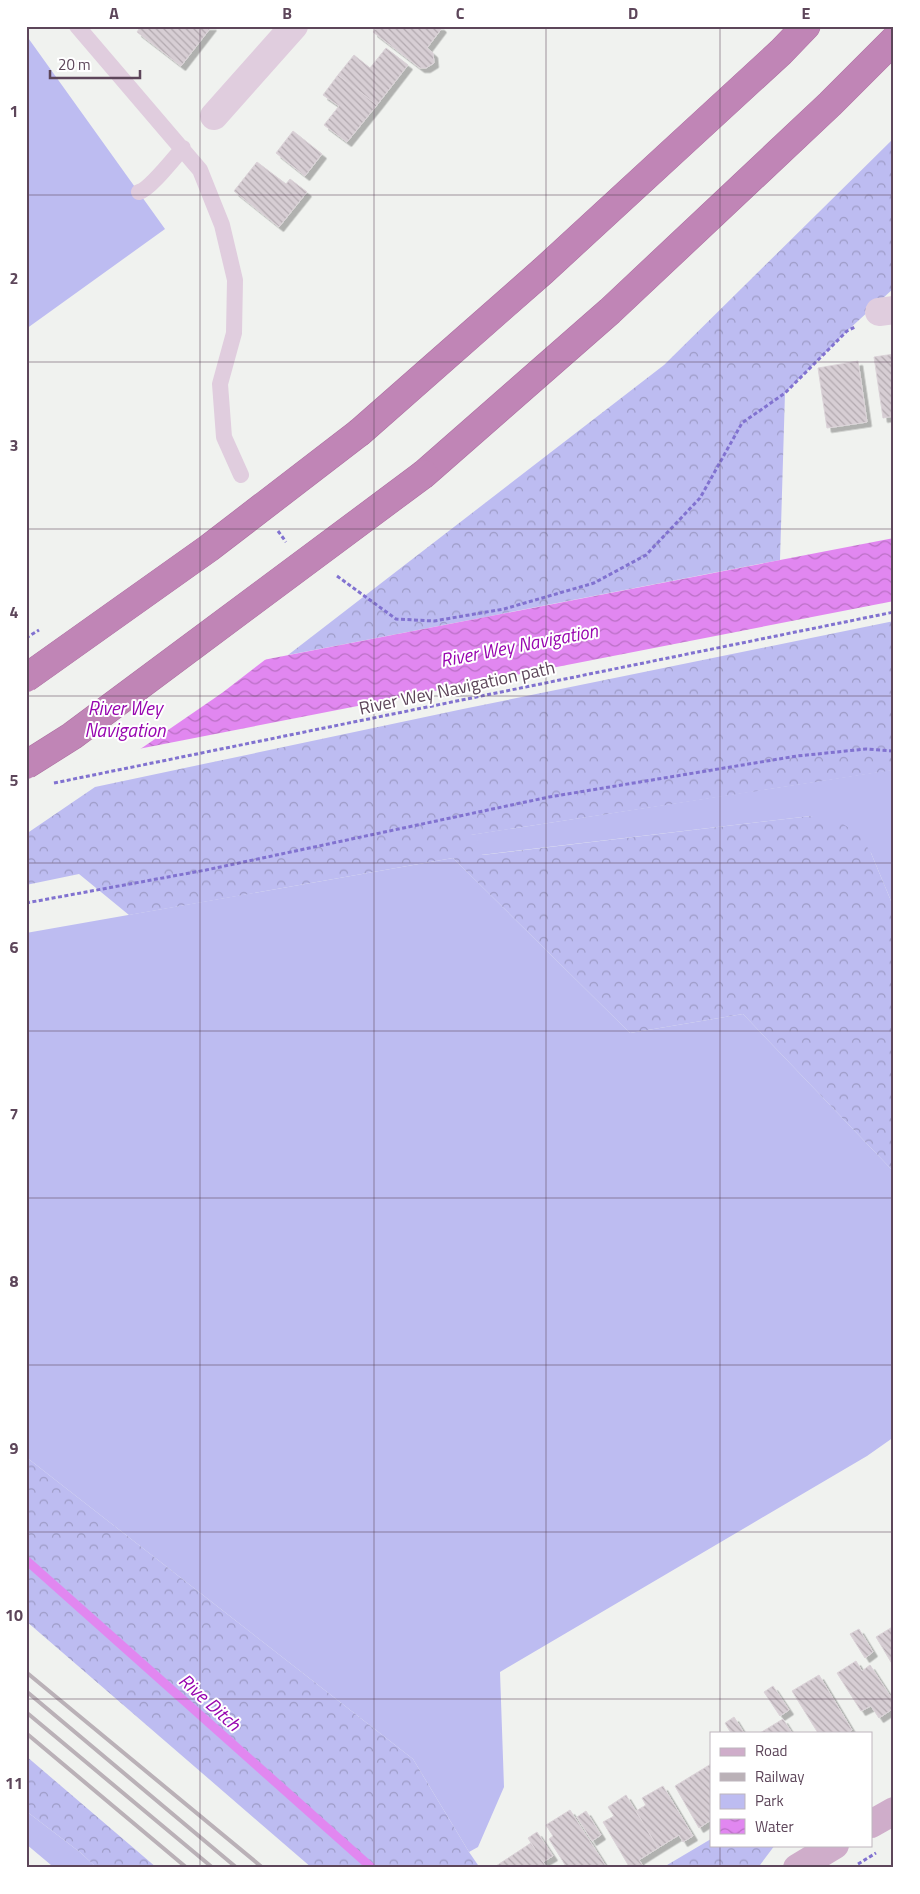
<svg xmlns="http://www.w3.org/2000/svg" width="920" height="1894" font-family="'Titillium Web',sans-serif">
<style>
.green{fill:#bdbcf1}
.forest{fill:url(#forest-crowns)}
.water{fill:url(#water-waves)}
.pier{fill:#f0f2ef}
.lines{fill:none;stroke-linecap:round;stroke-linejoin:round}
.stream{stroke:#e187f0;stroke-width:9}
.building{fill:url(#building-back-hatch);stroke:#dbd3d8;filter:url(#shadow)}
.highway-casing{stroke:#ac70a1;stroke-width:29}
.path{stroke:#8172d0;stroke-width:3;stroke-dasharray:4 2.5;stroke-linecap:butt}
.lane{stroke:#e0cdde;stroke-width:16}
.street{stroke:#e0cdde;stroke-width:28}
.primary{stroke:#cfadca;stroke-width:28}
.highway{stroke:#c085b6;stroke-width:28}
.rail{stroke:#bab1b7;stroke-width:4}
.highway-bridge-casing{stroke:#ac70a1;stroke-width:29;stroke-linecap:butt}
.highway-bridge{stroke:#c085b6;stroke-width:28}
.grid{fill:none;stroke:#5d465a;stroke-width:1;stroke-opacity:0.55}
.labels{text-anchor:middle;stroke-width:4;stroke-linejoin:round;paint-order:stroke}
.street-label{font-size:18px;fill:#5d465a;stroke:#fff}
.water-label{font-size:19px;font-style:italic;fill:#9806b0;stroke:#fff}
.neatline{fill:none;stroke:#5d465a;stroke-width:2}
.grid-label{font-size:16px;text-anchor:middle;font-weight:bold;fill:#5d465a}
</style>
<defs>
<pattern id="forest-crowns" width="20" height="18" patternUnits="userSpaceOnUse" patternTransform="scale(1.25)"><rect width="20" height="18" fill="#bdbcf1"/><path d="M2 6a3 3 0 1 1 6 0M12 15a3 3 0 1 1 6 0" fill="none" stroke="#9d9bc6"/></pattern>
<pattern id="water-waves" width="16" height="10" patternUnits="userSpaceOnUse" patternTransform="scale(1.25)"><rect width="16" height="10" fill="#e187f0"/><path d="M0 5q4-4 8 0t8 0" fill="none" stroke="#ba70c5"/></pattern>
<pattern id="building-back-hatch" width="6" height="6" patternUnits="userSpaceOnUse" patternTransform="scale(1.25)"><rect width="6" height="6" fill="#d7ced4"/><path d="M-1 5l2 2M0 0l6 6M5-1l2 2" fill="none" stroke="#b2a9af"/></pattern>
<filter id="shadow"><feDropShadow dx="4.5" dy="4.5" stdDeviation="0" flood-color="#0004"/></filter>
</defs>
<rect width="100%" height="100%" fill="#f0f2ef"/>
<path class="green" d="M 26,35 L 165,229 L 26,329 Z
M 891,770 L 894,770 L 894,908 L 871,853 L 811,816 L 481,855 L 470,835 Z
M 453,858 L 630,1033 L 743,1014 L 894,1172 L 894,1437 L 867,1456 L 500,1672 L 504,1787 L 478,1847 L 469,1852 L 413,1759 L 26,1457 L 26,933 Z
M 26,1811 L 81,1853 L 97,1868 L 49,1868 L 51,1865 L 26,1844 Z"/>
<path class="forest" d="M 894,138 L 894,288 L 847,331 L 785,393 L 780,560 L 288,655 L 664,365 Z
M 894,621 L 894,770 L 471,835 L 482,855 L 811,816 L 843,824 L 859,834 L 871,853 L 894,908 L 894,1172 L 743,1014 L 630,1033 L 453,858 L 129,915 L 79,874 L 26,885 L 26,834 L 95,787 L 463,709 Z
M 26,1457 L 413,1759 L 469,1852 L 480,1868 L 312,1868 L 26,1621 Z
M 26,1756 L 157,1868 L 97,1868 L 81,1853 L 26,1811 Z
M 711,1839 L 711,1845 L 775,1845 L 760,1865 L 756,1868 L 662,1868 Z"/>
<path class="water" d="M 894,538 L 894,601 L 128,751 L 26,706 Z"/>
<path class="pier" d="M 270,656 L 222,693 L 136,752 L 26,773 L 26,704 Z"/>
<g class="lines">
<path class="stream" d="M 26,1560 L 372,1868"/>
</g>
<path class="building" d="M 141,26 L 212,26 L 181,66 L 137,32 Z
M 378,26 L 440,26 L 442,28 L 427,48 L 433,53 L 434,63 L 426,68 L 420,68 L 373,32 Z
M 386,48 L 408,65 L 377,105 L 338,75 L 354,55 L 370,68 Z
M 338,75 L 377,105 L 347,142 L 324,125 L 339,106 L 323,95 Z
M 293,131 L 322,154 L 305,176 L 276,153 Z
M 257,162 L 286,184 L 290,179 L 307,192 L 279,227 L 234,191 Z
M 894,354 L 894,416 L 883,418 L 874,357 Z
M 858,361 L 867,422 L 827,428 L 818,368 Z
M 894,1626 L 894,1667 L 876,1637 Z
M 859,1629 L 873,1652 L 865,1658 L 850,1634 Z
M 856,1661 L 862,1671 L 870,1665 L 894,1702 L 894,1708 L 879,1718 L 871,1706 L 861,1711 L 837,1673 Z
M 819,1675 L 852,1730 L 848,1733 L 818,1733 L 792,1691 Z
M 773,1686 L 789,1710 L 780,1716 L 764,1692 Z
M 734,1717 L 744,1733 L 731,1733 L 725,1723 Z
M 783,1719 L 792,1733 L 760,1733 Z
M 711,1764 L 711,1820 L 699,1828 L 675,1786 Z
M 663,1786 L 693,1836 L 683,1842 L 679,1835 L 658,1848 L 636,1811 L 646,1805 L 642,1798 Z
M 626,1795 L 658,1848 L 639,1860 L 643,1866 L 641,1868 L 630,1868 L 603,1822 L 614,1816 L 608,1807 Z
M 570,1810 L 607,1868 L 567,1868 L 549,1839 L 553,1836 L 546,1825 Z
M 586,1811 L 601,1835 L 592,1841 L 577,1817 Z
M 537,1832 L 553,1856 L 543,1862 L 528,1838 Z
M 531,1843 L 547,1868 L 493,1868 Z"/>
<g class="lines">
<defs>
<path id="highway" d="M 360,432 L 543,271 L 781,52 L 806,26
M 424,474 L 610,311 L 830,104 L 894,40"/>
</defs>
<use href="#highway" class="highway-casing"/>
<path class="path" d="M 278,531 L 286,542
M 337,576 L 396,619 L 434,621 L 504,609 L 594,583 L 646,555 L 700,498 L 742,423 L 785,393 L 847,331 L 855,327
M 26,638 L 39,630
M 54,783 L 894,612
M 26,903 L 206,870 L 549,797 L 797,756 L 866,749 L 894,751
M 858,1864 L 876,1853"/>
<path class="lane" d="M 77,26 L 200,170 L 222,225 L 235,280 L 234,333 L 220,384 L 224,437 L 241,475
M 139,192 C 150,189 174,158 183,148"/>
<path class="street" d="M 214,116 L 294,26
M 879,312 L 894,310"/>
<path class="primary" d="M 871,1824 L 894,1811
M 797,1868 L 835,1845"/>
<use href="#highway" class="highway"/>
<path class="rail" d="M 26,1672 L 263,1868
M 26,1691 L 237,1868
M 26,1712 L 213,1868
M 26,1733 L 187,1868"/>
<defs>
<path id="highway-bridge" d="M 26,678 L 209,548 L 360,432
M 26,765 L 72,736 L 424,474"/>
</defs>
<use href="#highway-bridge" class="highway-bridge-casing"/>
<use href="#highway-bridge" class="highway-bridge"/>
</g>
<path class="grid" d="M 200,26 L 200,1868M 374,26 L 374,1868M 546,26 L 546,1868M 720,26 L 720,1733M 26,195 L 894,195M 26,362 L 894,362M 26,529 L 894,529M 26,696 L 894,696M 26,863 L 894,863M 26,1031 L 894,1031M 26,1198 L 894,1198M 26,1365 L 894,1365M 26,1532 L 894,1532M 26,1699 L 894,1699M 720,1845 L 720,1868"/>
<g class="labels">
<g class="street-label">
<text transform="translate(457 688) rotate(-12)" y="6">River Wey Navigation path</text>
</g>
<g class="water-label">
<text transform="translate(519 645) rotate(-11)" y="7">River Wey Navigation</text>
<text x="125" y="715">River Wey<tspan x="125" dy="22">Navigation</tspan></text>
<text transform="translate(210 1702) rotate(42)" y="7">Rive Ditch</text>
</g>
</g>
<rect width="920" height="1894" fill="none" stroke="#ffffff" stroke-width="55"/>
<rect x="710" y="1732" width="162" height="115" fill="#ffffff" stroke="#beb5bd"/>
<rect x="720" y="1748" width="25" height="8" fill="#cfadca" stroke="#beb5bd"/>
<text x="755" y="1756" font-size="15" fill="#5d465a">Road</text>
<rect x="720" y="1773" width="25" height="8" fill="#bab1b7" stroke="#beb5bd"/>
<text x="755" y="1782" font-size="15" fill="#5d465a">Railway</text>
<rect x="720" y="1794" width="25" height="15" fill="#bdbcf1" stroke="#beb5bd"/>
<text x="755" y="1806" font-size="15" fill="#5d465a">Park</text>
<rect x="720" y="1819" width="25" height="15" fill="url(#water-waves)" stroke="#beb5bd"/>
<text x="755" y="1832" font-size="15" fill="#5d465a">Water</text>
<path d="M50 70v8h90v-8" fill="none" stroke="#5d465a" stroke-width="2.5"/>
<text x="58" y="70" font-size="15" fill="#5d465a" stroke="#ffffff" stroke-width="4" paint-order="stroke">20 m</text>
<rect x="28" y="28" width="864" height="1838" class="neatline"/>
<g class="grid-label">
<text x="114" y="19">A</text>
<text x="287" y="19">B</text>
<text x="460" y="19">C</text>
<text x="633" y="19">D</text>
<text x="806" y="19">E</text>
<text x="14" y="117">1</text>
<text x="14" y="284">2</text>
<text x="14" y="451">3</text>
<text x="14" y="618">4</text>
<text x="14" y="786">5</text>
<text x="14" y="953">6</text>
<text x="14" y="1120">7</text>
<text x="14" y="1287">8</text>
<text x="14" y="1454">9</text>
<text x="14" y="1621">10</text>
<text x="14" y="1789">11</text>
</g>
</svg>
